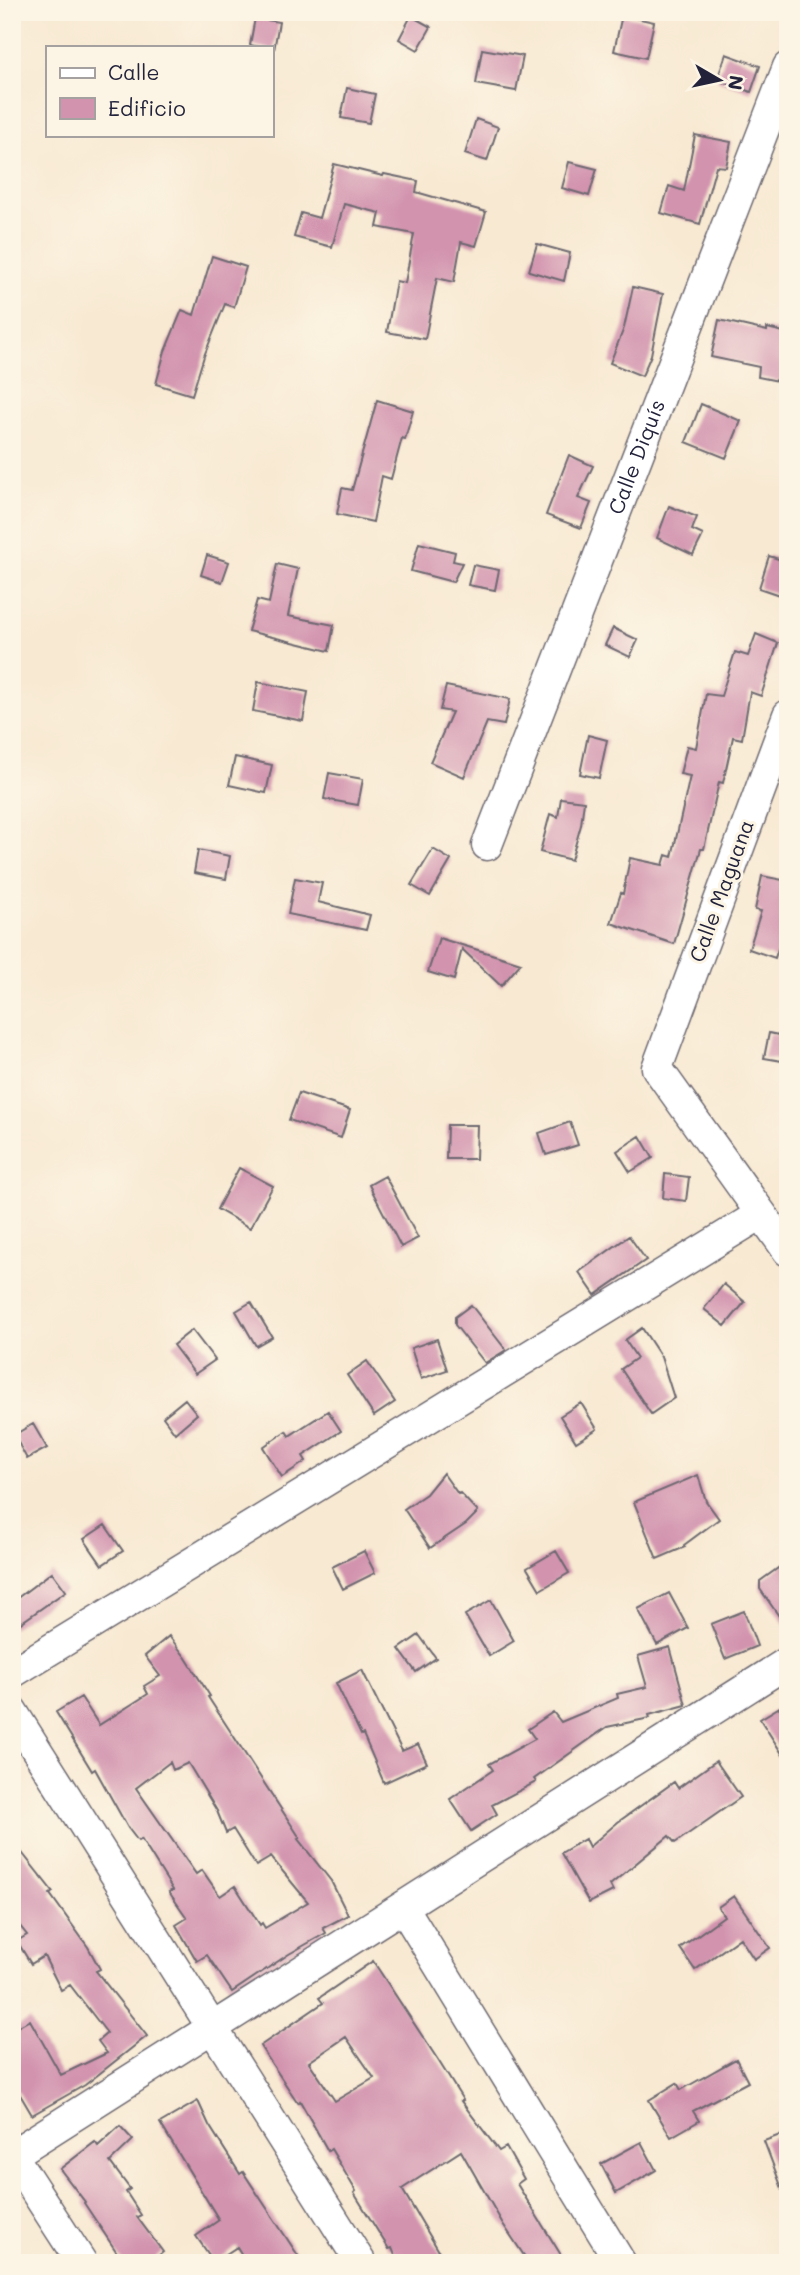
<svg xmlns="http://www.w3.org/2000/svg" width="800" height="2275" font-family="Mali,sans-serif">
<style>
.building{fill:#d293ae;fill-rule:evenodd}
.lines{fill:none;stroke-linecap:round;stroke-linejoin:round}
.street-casing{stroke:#6d6870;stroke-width:33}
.street{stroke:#fff;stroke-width:30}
.labels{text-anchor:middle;stroke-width:6;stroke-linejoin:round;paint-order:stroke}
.street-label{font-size:21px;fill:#22223b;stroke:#fcf5e5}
</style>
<rect width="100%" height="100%" fill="#fcf5e5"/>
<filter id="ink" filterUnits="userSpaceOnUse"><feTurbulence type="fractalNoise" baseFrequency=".0143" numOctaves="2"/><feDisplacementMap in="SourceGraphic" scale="14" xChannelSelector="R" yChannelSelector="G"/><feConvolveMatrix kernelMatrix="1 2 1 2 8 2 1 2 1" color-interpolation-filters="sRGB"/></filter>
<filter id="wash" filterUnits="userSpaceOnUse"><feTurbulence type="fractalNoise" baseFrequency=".00686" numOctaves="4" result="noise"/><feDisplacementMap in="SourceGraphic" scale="28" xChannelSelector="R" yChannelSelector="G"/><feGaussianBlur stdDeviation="1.57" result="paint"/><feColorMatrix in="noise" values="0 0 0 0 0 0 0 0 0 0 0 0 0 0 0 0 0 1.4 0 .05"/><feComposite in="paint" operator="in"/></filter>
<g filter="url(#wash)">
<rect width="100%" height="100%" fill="#f8e9d2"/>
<g id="blocks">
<path class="building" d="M 622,15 L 654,22 L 646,58 L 614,51 Z
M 411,16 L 431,27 L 418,50 L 399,39 Z
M 255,18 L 279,22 L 274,50 L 250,45 Z
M 482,49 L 523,56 L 516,91 L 476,84 Z
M 726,54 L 760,66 L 751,92 L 717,80 Z
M 347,88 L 375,94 L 369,123 L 341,118 Z
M 476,119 L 498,127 L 487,161 L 465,154 Z
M 695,135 L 731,142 L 726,167 L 716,166 L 700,224 L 661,213 L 669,186 L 684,191 Z
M 569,162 L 597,169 L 589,196 L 562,188 Z
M 334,164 L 383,176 L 384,174 L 418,181 L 416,192 L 486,212 L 476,246 L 461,242 L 454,282 L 437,278 L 425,339 L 387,332 L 396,281 L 405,283 L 414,234 L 377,227 L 380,213 L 344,204 L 332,247 L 294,237 L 301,213 L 319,218 Z
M 537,244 L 570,253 L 564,281 L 529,271 Z
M 212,256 L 246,267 L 234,307 L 225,304 L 204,356 L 192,395 L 156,384 L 165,351 L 182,310 L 194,315 Z
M 633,287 L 663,294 L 651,355 L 642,376 L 610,363 L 624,328 Z
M 719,320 L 767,331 L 767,328 L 788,333 L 788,383 L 758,377 L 759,367 L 711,357 Z
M 377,400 L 413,411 L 405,439 L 402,438 L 391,479 L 382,476 L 373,522 L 337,514 L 342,488 L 352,490 Z
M 701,404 L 741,421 L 726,458 L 686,442 Z
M 569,455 L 593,466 L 578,498 L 591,503 L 581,528 L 546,515 Z
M 669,506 L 697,517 L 692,530 L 703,535 L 693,555 L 657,538 Z
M 419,543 L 455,552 L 453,561 L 462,563 L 453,582 L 411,571 Z
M 207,555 L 229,562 L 222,582 L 201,575 Z
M 769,556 L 788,562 L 788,598 L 759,588 Z
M 277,564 L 298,569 L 288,616 L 334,625 L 329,651 L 248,631 L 257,600 L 269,603 Z
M 473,565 L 499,570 L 495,590 L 468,585 Z
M 613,628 L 638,640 L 630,657 L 605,645 Z
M 756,634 L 778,643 L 761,696 L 750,692 L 742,739 L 733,737 L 723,783 L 719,782 L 704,849 L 701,849 L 674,944 L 611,923 L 621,893 L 623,894 L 630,858 L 663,865 L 666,855 L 672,857 L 690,776 L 680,774 L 687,746 L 696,748 L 706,694 L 721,696 L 735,652 L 748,656 Z
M 258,682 L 308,692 L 303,721 L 253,711 Z
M 446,686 L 510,699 L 504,725 L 487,722 L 464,777 L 430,762 L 452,712 L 440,710 Z
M 588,735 L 607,740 L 599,778 L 580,774 Z
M 235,757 L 272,765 L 266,793 L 229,785 Z
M 329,773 L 363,779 L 358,805 L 324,799 Z
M 561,798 L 584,801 L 581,825 L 571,860 L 540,852 L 550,814 L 558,817 Z
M 433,849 L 451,860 L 430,896 L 411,885 Z
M 198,850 L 230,856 L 226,879 L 194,873 Z
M 762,876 L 788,881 L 788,918 L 775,958 L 749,949 L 761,911 L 755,910 Z
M 295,878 L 322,883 L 318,902 L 370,915 L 366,930 L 288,914 Z
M 439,938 L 455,943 L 521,963 L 501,986 L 462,949 L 454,980 L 428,972 Z
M 769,1033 L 788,1037 L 788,1062 L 764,1058 Z
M 299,1093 L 350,1110 L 341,1138 L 289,1120 Z
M 570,1122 L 578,1145 L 546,1155 L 539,1133 Z
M 447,1125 L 477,1125 L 476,1159 L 446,1159 Z
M 640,1136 L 653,1158 L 630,1172 L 617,1151 Z
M 239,1168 L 273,1186 L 250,1228 L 217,1209 Z
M 665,1174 L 689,1177 L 686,1201 L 663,1198 Z
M 385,1176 L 418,1238 L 401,1247 L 369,1185 Z
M 629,1236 L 646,1260 L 595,1295 L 579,1272 Z
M 724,1284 L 745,1302 L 725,1326 L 704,1309 Z
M 251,1302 L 272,1337 L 256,1346 L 236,1311 Z
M 471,1305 L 506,1350 L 485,1363 L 455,1325 L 455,1317 Z
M 642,1328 L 661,1357 L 674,1398 L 651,1414 L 621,1369 L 637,1358 L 625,1340 Z
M 192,1330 L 215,1360 L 195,1374 L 173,1345 Z
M 437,1339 L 447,1370 L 421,1379 L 411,1348 Z
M 367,1361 L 395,1402 L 374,1416 L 347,1375 Z
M 185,1399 L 197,1414 L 175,1433 L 163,1417 Z
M 581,1403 L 597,1429 L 576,1442 L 560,1416 Z
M 328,1411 L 341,1431 L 303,1456 L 306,1461 L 282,1477 L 263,1447 L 286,1431 L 289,1436 Z
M 33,1424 L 47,1448 L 27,1459 L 14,1435 Z
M 443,1473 L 458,1494 L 460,1493 L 478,1512 L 466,1524 L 430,1548 L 404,1509 L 426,1494 Z
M 698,1475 L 706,1501 L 719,1519 L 684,1545 L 685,1547 L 657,1559 L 634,1502 Z
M 105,1525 L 123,1551 L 102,1565 L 84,1539 Z
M 364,1551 L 375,1573 L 343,1589 L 332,1567 Z
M 556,1551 L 569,1573 L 540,1590 L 527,1568 Z
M 788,1561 L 788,1629 L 760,1589 L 760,1581 Z
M 52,1572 L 66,1591 L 12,1629 L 12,1602 Z
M 669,1593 L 688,1628 L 657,1645 L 638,1609 Z
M 491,1600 L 514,1641 L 489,1656 L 465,1615 Z
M 744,1611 L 757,1646 L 725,1659 L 711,1624 Z
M 419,1635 L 436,1658 L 416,1672 L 399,1649 Z
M 169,1636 L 186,1658 L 210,1696 L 208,1697 L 300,1838 L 298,1839 L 331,1881 L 348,1915 L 323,1928 L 326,1933 L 289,1954 L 232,1992 L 207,1955 L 197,1961 L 176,1925 L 187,1918 L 169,1892 L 173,1890 L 141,1839 L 138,1841 L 128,1828 L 95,1769 L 92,1771 L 56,1712 L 81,1697 L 99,1725 L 148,1694 L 144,1686 L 160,1676 L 145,1656 ZM 170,1762 L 173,1770 L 188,1763 L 217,1811 L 226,1833 L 233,1829 L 256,1866 L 271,1857 L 308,1902 L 265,1928 L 262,1923 L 260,1925 L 235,1886 L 220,1896 L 202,1870 L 196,1874 L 136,1788 Z
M 670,1647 L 686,1705 L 649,1715 L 650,1718 L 607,1727 L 534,1779 L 536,1782 L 492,1805 L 497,1814 L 471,1831 L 450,1799 L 493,1770 L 489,1764 L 535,1739 L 528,1729 L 553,1712 L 561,1722 L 618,1698 L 617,1694 L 647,1687 L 638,1656 Z
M 362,1670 L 402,1751 L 418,1744 L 427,1763 L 384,1783 L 363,1734 L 361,1735 L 336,1683 Z
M 788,1702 L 788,1763 L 760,1719 Z
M 716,1761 L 741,1797 L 675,1843 L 669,1836 L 610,1885 L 613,1891 L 589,1903 L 561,1853 L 585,1839 L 589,1847 L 618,1822 L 674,1782 L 678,1788 Z
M 12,1840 L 53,1892 L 50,1894 L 88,1947 L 100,1969 L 96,1971 L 147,2036 L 85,2085 L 32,2115 L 12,2081 L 12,2030 L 30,2020 L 61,2075 L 107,2053 L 98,2041 L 107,2033 L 70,1985 L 61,1990 L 44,1956 L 31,1964 L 17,1941 L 27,1935 L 12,1916 Z
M 734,1896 L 770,1948 L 754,1959 L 740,1938 L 695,1970 L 680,1948 L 724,1916 L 718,1907 Z
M 373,1961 L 438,2060 L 463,2100 L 461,2101 L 499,2151 L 506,2147 L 524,2179 L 517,2184 L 566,2263 L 529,2263 L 503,2224 L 461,2151 L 402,2189 L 446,2263 L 398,2263 L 392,2248 L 389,2249 L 354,2193 L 356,2191 L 331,2149 L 328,2151 L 300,2101 L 298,2103 L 260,2046 L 323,2003 L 319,1998 ZM 346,2037 L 374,2078 L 335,2101 L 309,2062 Z
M 736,2059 L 748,2082 L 693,2111 L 699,2121 L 671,2137 L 649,2100 L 677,2083 L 681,2090 Z
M 198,2101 L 209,2125 L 240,2174 L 243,2172 L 303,2263 L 247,2263 L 237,2247 L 214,2262 L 196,2236 L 219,2220 L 160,2123 Z
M 120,2126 L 133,2140 L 110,2162 L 130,2189 L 126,2192 L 141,2215 L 137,2217 L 163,2252 L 149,2263 L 124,2263 L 84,2203 L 85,2202 L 60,2169 L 95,2142 L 98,2146 Z
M 788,2132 L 788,2199 L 786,2199 L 764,2141 Z
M 641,2142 L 656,2170 L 616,2193 L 601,2164 Z"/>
</g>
</g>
<g filter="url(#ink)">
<use href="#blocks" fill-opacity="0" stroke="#6d6870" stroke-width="2"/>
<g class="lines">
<defs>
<g id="street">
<path d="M 788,715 L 657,1068 L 788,1251"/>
<path id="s1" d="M 487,845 L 788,67"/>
<path d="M 12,1673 L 761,1214"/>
<path d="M 12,1711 L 361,2263"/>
<path d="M 403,1907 L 621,2263"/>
<path d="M 82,2263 L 12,2155 L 788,1662"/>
</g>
</defs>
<use href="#street" class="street-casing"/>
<use href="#street" class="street"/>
</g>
</g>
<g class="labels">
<g class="street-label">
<text dy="7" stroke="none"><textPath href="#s1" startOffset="416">Calle Diquís</textPath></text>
<text transform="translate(722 891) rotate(-70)" y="7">Calle Maguana</text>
</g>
</g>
<rect width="800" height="2275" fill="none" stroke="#fcf5e5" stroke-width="42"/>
<rect x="46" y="46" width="228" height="91" fill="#fcf5e5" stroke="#a5a1a1" stroke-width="2"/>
<rect x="60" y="68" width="35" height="10" fill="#ffffff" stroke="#a5a1a1" stroke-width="2"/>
<text x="108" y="80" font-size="21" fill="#22223b">Calle</text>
<rect x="60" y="98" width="35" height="21" fill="#d293ae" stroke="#a5a1a1" stroke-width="2"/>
<text x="108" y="116" font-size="21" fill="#22223b">Edificio</text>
<g transform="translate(719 80) rotate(99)" stroke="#fcf5e5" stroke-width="5" paint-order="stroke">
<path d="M0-5L12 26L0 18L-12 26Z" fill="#22223b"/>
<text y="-10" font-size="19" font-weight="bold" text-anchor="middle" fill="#22223b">N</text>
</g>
</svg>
